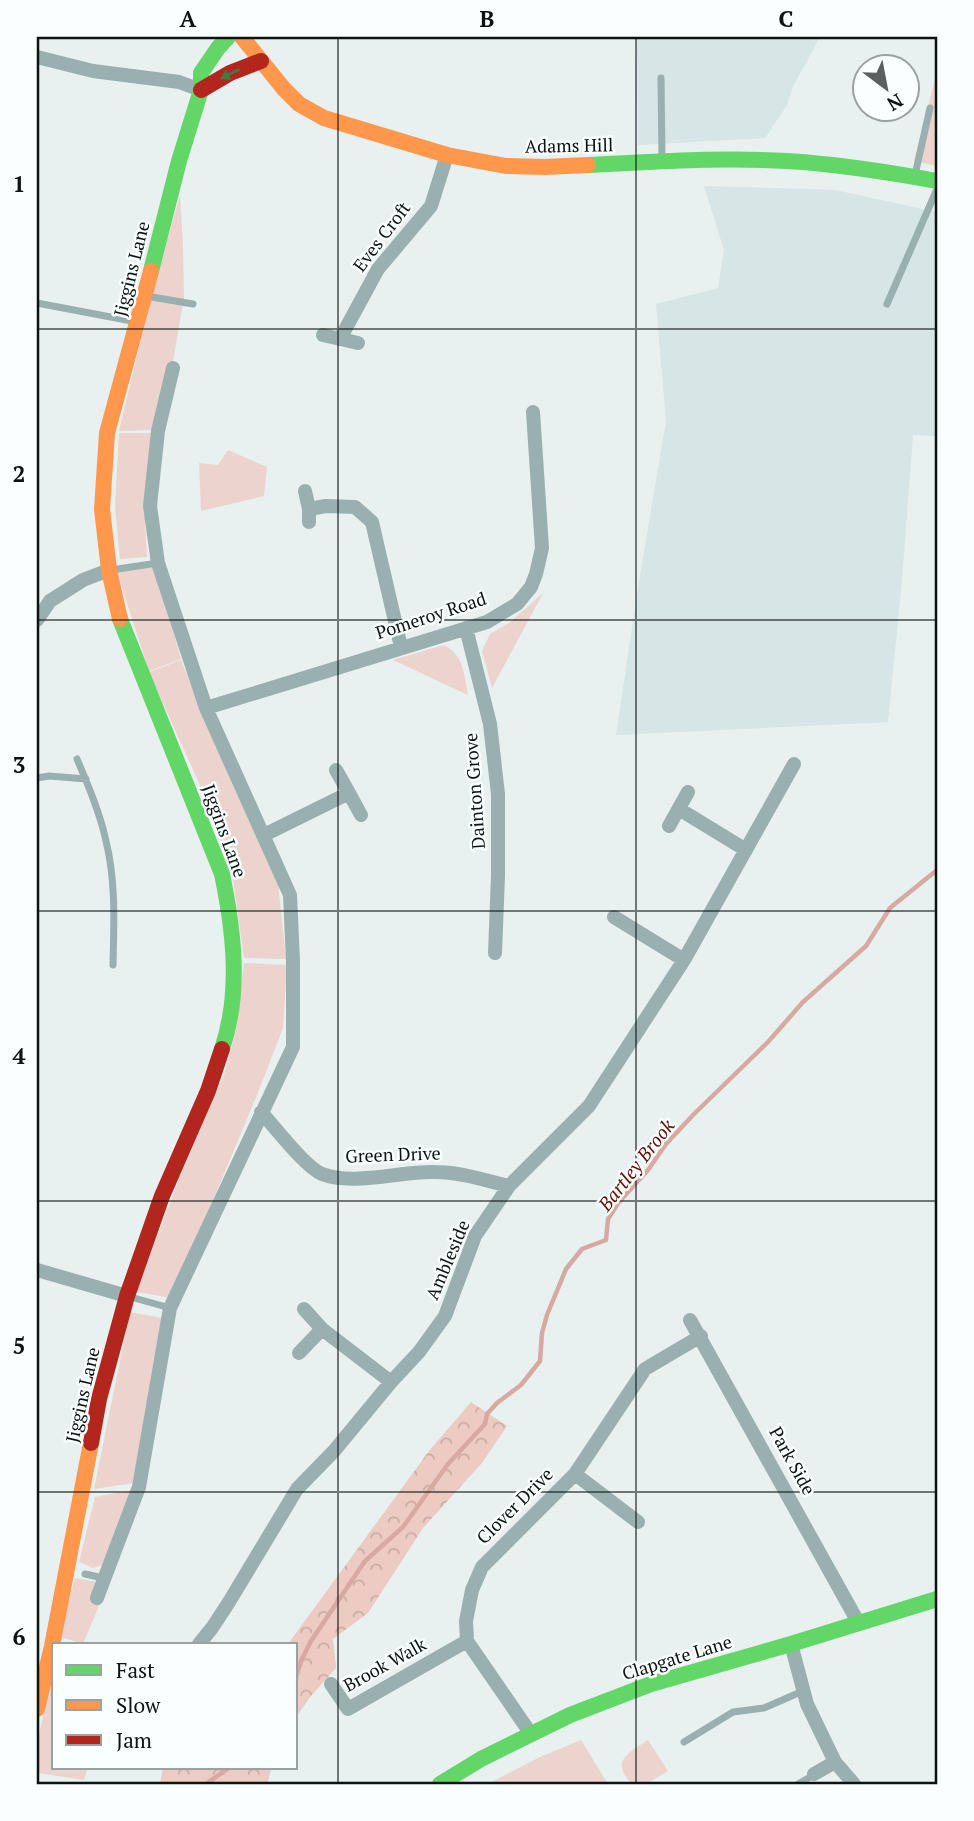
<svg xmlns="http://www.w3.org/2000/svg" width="974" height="1821" font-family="'PT Serif',serif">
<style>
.built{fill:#d6e5e5}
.green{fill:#ecd3cd}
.forest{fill:url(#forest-crowns)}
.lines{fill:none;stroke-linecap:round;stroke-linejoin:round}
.stream{stroke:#d7aaa1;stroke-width:4.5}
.lane{stroke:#9aafaf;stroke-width:7}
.street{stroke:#9aafaf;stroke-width:14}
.fast{stroke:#63d668;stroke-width:16}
.slow{stroke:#ff974d;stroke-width:16}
.jam{stroke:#b3261e;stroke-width:16}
.oneway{fill:#3c7e41}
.grid{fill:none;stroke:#0d1212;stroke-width:2;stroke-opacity:0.55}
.labels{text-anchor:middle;stroke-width:5;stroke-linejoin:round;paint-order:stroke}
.street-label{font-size:18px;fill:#0d1212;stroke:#f9fefe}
.water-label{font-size:19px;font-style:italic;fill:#5f0e03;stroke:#f9fefe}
.neatline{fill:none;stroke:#0d1212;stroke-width:2.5}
.grid-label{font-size:23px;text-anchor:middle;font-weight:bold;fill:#0d1212}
</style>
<defs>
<pattern id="forest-crowns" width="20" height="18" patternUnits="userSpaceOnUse" patternTransform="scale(1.75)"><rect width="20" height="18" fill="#edcac2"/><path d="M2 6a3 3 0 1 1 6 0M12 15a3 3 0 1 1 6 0" fill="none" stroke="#caaca6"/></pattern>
</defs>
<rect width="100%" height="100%" fill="#e8f0f0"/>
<path class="built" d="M 637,37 L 820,37 L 793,86 L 787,105 L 765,138 L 638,145 Z
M 704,186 L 835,190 L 937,212 L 937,436 L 913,435 L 902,580 L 888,722 L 616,735 L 638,588 L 666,421 L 656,304 L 718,288 L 724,250 Z"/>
<path class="green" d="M 937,71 L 937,166 L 914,161 Z
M 180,196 L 183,245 L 184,301 L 151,296 Z
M 151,298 L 183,303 L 172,367 L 157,430 L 119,431 Z
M 119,433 L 151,433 L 144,501 L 147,557 L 120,559 L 115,507 Z
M 228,450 L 267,467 L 264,496 L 201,511 L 199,463 L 218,465 Z
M 155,567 L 181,659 L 149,671 L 117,572 Z
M 543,593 L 492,688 L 482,651 L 490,634 L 509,623 Z
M 444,645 C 464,655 464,675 468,695 L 393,660 Z
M 181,660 L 200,707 L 278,884 L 286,959 L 244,958 L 233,879 L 207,801 L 149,672 Z
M 244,963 L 287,965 L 283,1028 L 257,1095 L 172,1298 L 136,1292 L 180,1177 L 224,1075 L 236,1031 Z
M 130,1312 L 168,1319 L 134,1483 L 94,1489 Z
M 133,1490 L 106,1564 L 93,1568 L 79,1562 L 95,1497 Z
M 75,1578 L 108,1584 L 83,1644 L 62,1637 L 67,1606 Z
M 54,1672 L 54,1767 L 88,1767 L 84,1780 L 37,1773 L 37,1745 L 52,1673 Z
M 581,1740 L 608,1784 L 488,1784 L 540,1757 Z
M 648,1740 L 668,1771 L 646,1784 L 632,1784 C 610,1761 628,1753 648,1740 Z"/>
<path class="forest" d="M 471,1402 L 507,1426 L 482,1463 L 423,1528 L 368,1613 L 333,1639 L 336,1668 L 311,1696 L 296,1717 L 296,1644 L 288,1644 L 429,1451 Z
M 163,1767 L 272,1767 L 268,1781 L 264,1784 L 160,1784 Z"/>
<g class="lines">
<path class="stream" d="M 296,1677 L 301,1661 L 311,1641 L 365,1561 L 403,1527 L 448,1464 L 485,1424 L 487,1414 L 497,1403 L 521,1385 L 540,1361 L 542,1333 L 547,1315 L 566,1269 L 582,1249 L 606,1240 L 608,1219 L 619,1202 L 648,1170 L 666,1144 L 694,1114 L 768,1042 L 803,1002 L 866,946 L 890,908 L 937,870
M 206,1784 L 230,1767"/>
<path class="lane" d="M 661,78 L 662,161
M 915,175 L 930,108
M 146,296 L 193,304
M 37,303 L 137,322
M 887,304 L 937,189
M 111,570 L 158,563
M 77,759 C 88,785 100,813 106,841 C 116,881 114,924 113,965
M 37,778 L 49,776 L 86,779
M 127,1296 L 170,1308
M 85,1574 L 103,1578
M 684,1742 L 733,1712 L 764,1708 L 803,1691
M 798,1784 L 814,1775"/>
<path class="street" d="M 37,57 L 93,71 L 179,82 L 201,90
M 323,335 L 358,343
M 340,339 L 378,269 L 431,206 L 447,155
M 305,491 L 309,509 L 309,522
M 309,509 L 326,506 L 355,507 L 372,522 L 401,647
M 37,620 L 50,601 L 83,580 L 109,570
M 466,628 L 490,724 L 498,794 L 498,876 L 495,953
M 206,708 L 487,622 L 517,604 L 531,587 L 536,574 L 542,548 L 533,412
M 336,770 L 349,793
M 679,809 L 746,850
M 669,826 L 688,792
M 264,835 L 349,793 L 361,815
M 614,917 L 684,960
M 261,1112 C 275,1127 305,1167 322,1174 C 353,1186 401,1171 435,1172 C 460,1172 484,1180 509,1186
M 37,1270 L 127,1296
M 304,1309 L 322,1329 L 391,1382
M 690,1320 L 858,1622
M 299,1353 L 322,1329
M 575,1474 L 638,1522
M 97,1598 L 139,1487 L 170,1308 L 293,1047 L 293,961 L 290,895 L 206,708 L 158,563 L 150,506 L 158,431 L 173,368
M 199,1644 L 212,1628 L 229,1602 L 297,1489 L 334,1451 L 391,1382 L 419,1352 L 445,1316 L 475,1236 L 509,1186 L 589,1106 L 684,960 L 794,764
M 791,1644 L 807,1704 L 835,1762 L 854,1784
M 331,1684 L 348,1709 L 467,1641
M 531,1734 L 467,1641 L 466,1621 L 472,1590 L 482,1567 L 575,1474 L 645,1369 L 701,1336
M 814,1774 L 835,1762"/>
<path class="fast" d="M 588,165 C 654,162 721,157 787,161 C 837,164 888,172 937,181
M 151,271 L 179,161 L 201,90 L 201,73 L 218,48 L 228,37
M 120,619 L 222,874 C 234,932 241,993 222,1049
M 440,1784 L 481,1759 L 570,1715 L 651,1684 L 791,1644 L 937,1599"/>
<path class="slow" d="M 242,37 L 284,89 L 299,104 L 324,118 L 447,155 L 506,166 L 545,167 L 588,165
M 120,619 L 109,570 L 102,509 L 107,433 L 151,271
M 37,1709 L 52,1646 L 91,1443"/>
<path class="jam" d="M 201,90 L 230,73 L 261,61
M 91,1443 L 99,1399 L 127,1296 L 162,1196 L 208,1091 L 222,1049"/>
</g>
<defs><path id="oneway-solid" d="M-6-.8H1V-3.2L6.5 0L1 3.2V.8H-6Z" transform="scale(1.75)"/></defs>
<use class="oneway" href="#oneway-solid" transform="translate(230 74) rotate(153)"/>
<path class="grid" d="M 338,37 L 338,1784M 636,37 L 636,1784M 37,329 L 937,329M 37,620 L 937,620M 37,911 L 937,911M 37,1201 L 937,1201M 37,1492 L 937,1492"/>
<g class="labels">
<g class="street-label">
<text transform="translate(569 146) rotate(-1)" y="6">Adams Hill</text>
<text transform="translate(382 237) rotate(-53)" y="6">Eves Croft</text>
<text transform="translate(132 269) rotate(-76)" y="6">Jiggins Lane</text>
<text transform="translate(431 616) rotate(-18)" y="6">Pomeroy Road</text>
<text transform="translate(475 791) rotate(-94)" y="6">Dainton Grove</text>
<text transform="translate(224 831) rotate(70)" y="6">Jiggins Lane</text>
<text transform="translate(393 1155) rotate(-2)" y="6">Green Drive</text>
<text transform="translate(448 1260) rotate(-67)" y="6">Ambleside</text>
<text transform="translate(83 1395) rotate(-77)" y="6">Jiggins Lane</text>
<text transform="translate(792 1461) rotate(61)" y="6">Park Side</text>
<text transform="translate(515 1506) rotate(-45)" y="6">Clover Drive</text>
<text transform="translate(677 1658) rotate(-17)" y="6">Clapgate Lane</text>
<text transform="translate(385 1665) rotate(-29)" y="6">Brook Walk</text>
</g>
<g class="water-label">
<text transform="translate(636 1165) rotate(-52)" y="7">Bartley Brook</text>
</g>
</g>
<rect width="974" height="1821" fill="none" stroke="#f9fefe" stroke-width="77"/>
<rect x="52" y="1643" width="245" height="126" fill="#f9fefe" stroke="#9ba0a0" stroke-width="2"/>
<rect x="66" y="1665" width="35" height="10" fill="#63d668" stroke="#9ba0a0" stroke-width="2"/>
<text x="116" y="1678" font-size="21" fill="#0d1212">Fast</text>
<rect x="66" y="1700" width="35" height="10" fill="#ff974d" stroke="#9ba0a0" stroke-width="2"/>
<text x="116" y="1713" font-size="21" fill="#0d1212">Slow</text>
<rect x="66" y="1735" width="35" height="10" fill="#b3261e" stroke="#9ba0a0" stroke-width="2"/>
<text x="116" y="1748" font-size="21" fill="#0d1212">Jam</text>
<g transform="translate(886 88) rotate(148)"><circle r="33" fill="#f9fefe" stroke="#9ba0a0" stroke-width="2"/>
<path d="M0-5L12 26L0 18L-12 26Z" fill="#5a6060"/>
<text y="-10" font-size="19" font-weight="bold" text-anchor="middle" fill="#0d1212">N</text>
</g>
<rect x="38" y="38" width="898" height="1745" class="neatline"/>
<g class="grid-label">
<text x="188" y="27">A</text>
<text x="487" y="27">B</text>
<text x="786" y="27">C</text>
<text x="19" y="192">1</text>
<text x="19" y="482">2</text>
<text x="19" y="773">3</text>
<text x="19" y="1064">4</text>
<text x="19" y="1354">5</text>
<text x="19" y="1645">6</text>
</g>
</svg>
